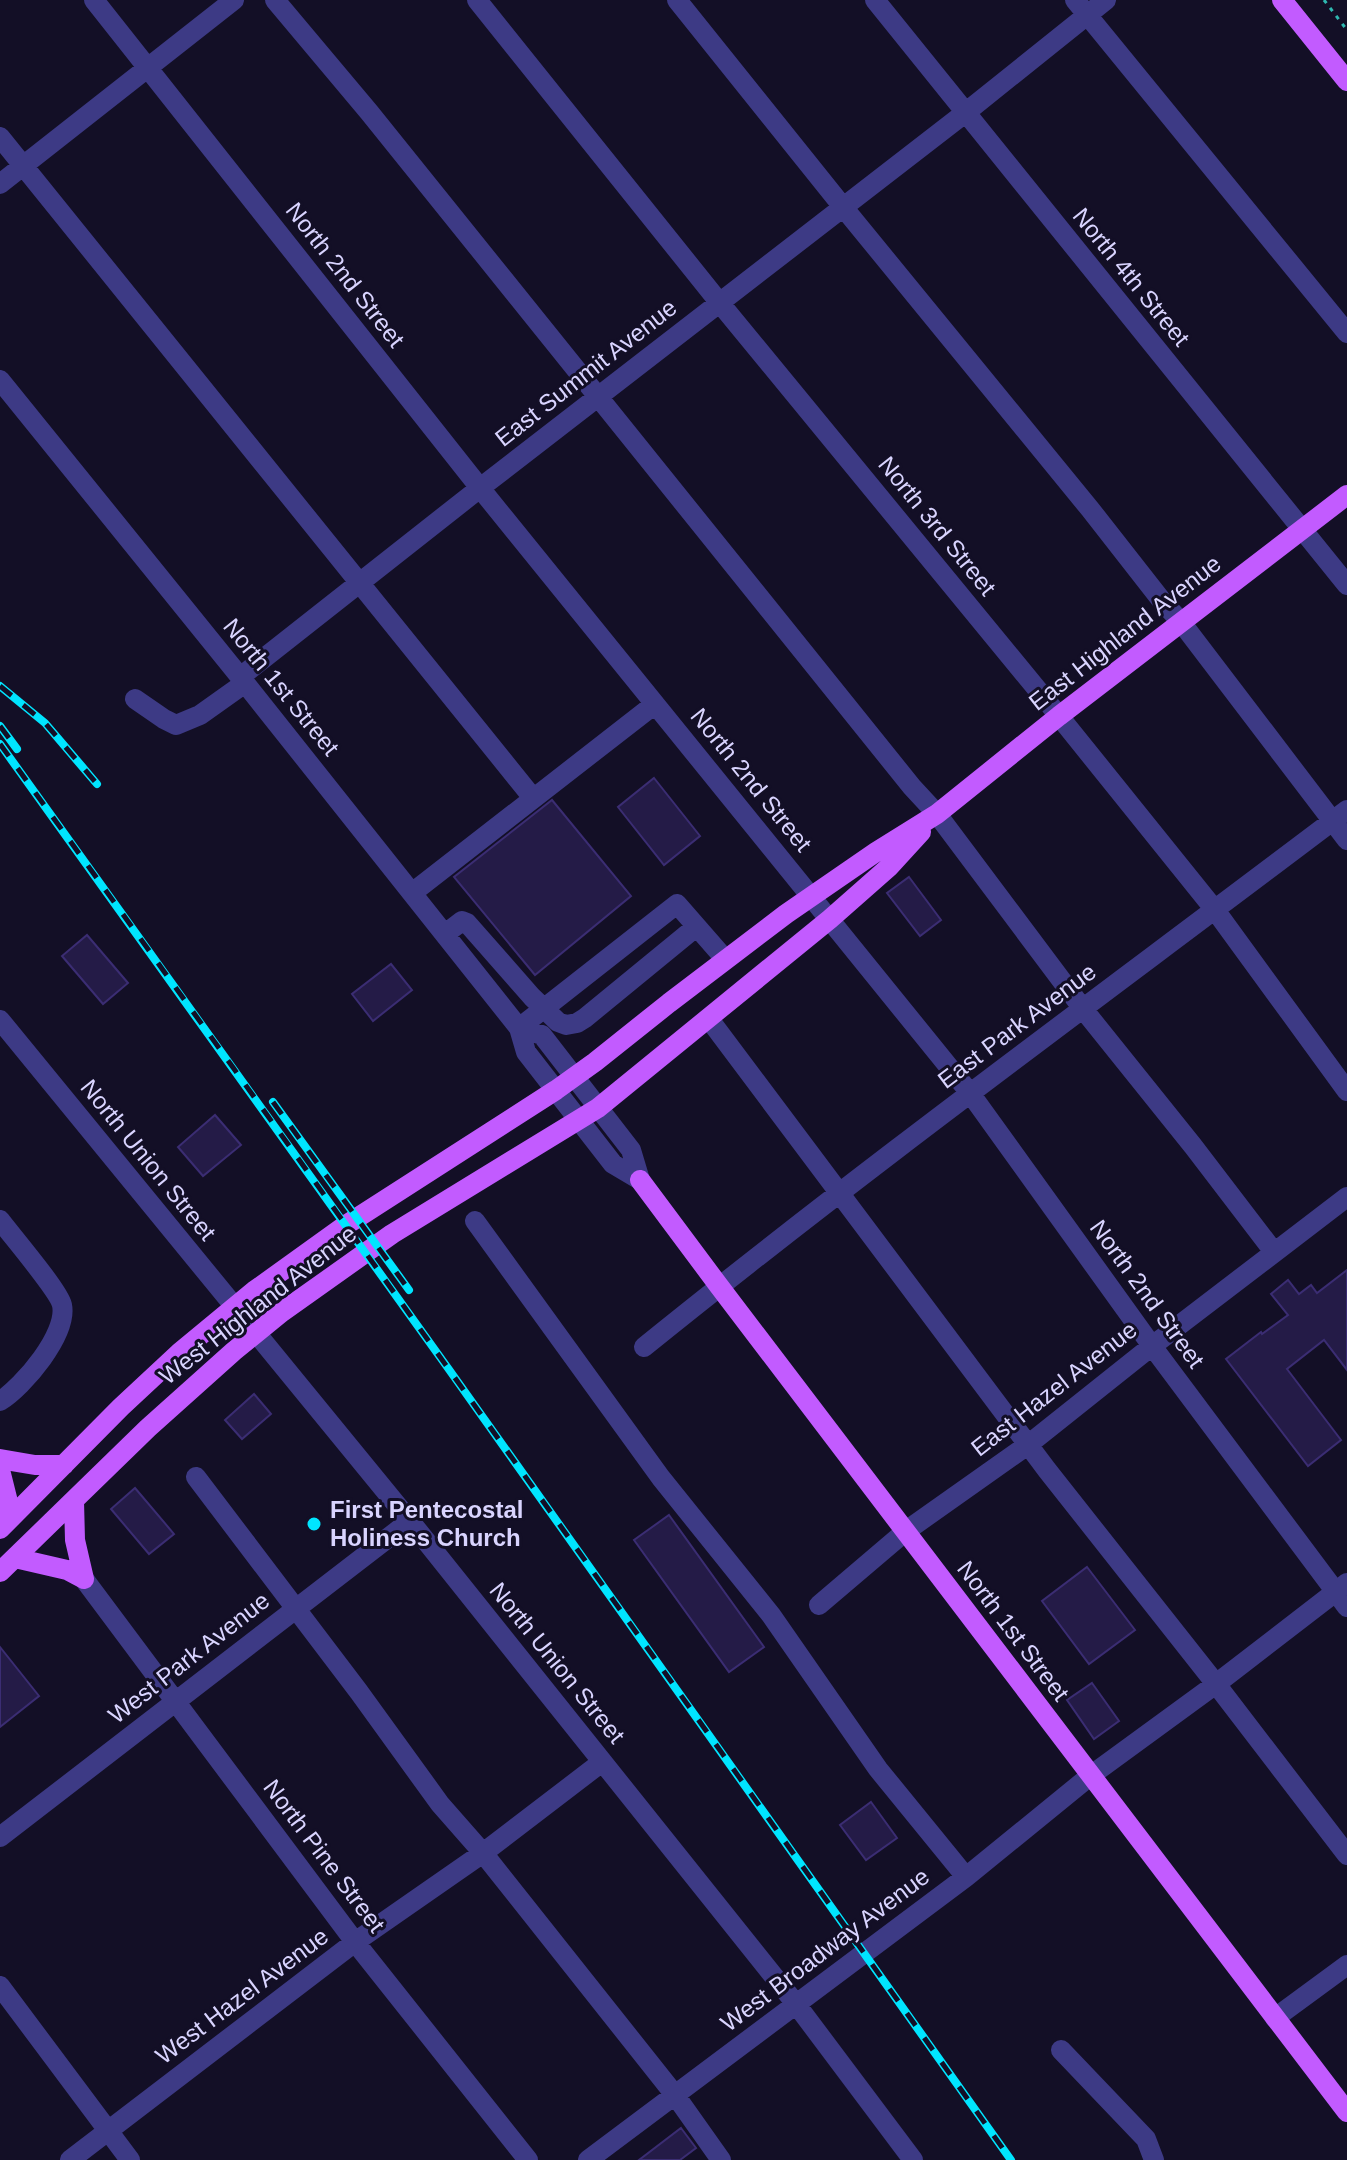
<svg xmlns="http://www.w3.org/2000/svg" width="1347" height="2160" font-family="Helvetica,sans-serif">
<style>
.building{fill:#241b47;stroke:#3b2d73;stroke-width:2}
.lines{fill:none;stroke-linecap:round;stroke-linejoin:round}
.path{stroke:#2fb8b0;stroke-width:3;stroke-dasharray:4 6;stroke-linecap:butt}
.minor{stroke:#3d3a85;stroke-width:20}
.major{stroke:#c25bff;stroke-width:20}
.rail-casing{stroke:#00e5ff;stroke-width:8}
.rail{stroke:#130f26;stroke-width:5;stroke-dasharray:15;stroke-linecap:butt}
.poi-dot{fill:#00e5ff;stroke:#130f26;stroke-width:3}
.labels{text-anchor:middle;stroke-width:6;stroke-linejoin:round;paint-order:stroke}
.street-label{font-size:24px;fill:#d9d4ff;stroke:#130f26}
.poi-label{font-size:24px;font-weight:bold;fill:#d9d4ff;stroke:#130f26;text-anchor:start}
</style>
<rect width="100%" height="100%" fill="#130f26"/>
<path class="building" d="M 654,778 L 700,836 L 664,865 L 618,807 Z
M 552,800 L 631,896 L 535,975 L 454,877 Z
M 909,877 L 941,920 L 920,936 L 887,893 Z
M 87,935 L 128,983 L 103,1004 L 62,956 Z
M 391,964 L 412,990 L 373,1021 L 352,994 Z
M 215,1115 L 241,1145 L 203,1176 L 178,1147 Z
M 1347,1270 L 1347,1370 L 1324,1340 L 1287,1369 L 1341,1440 L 1308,1466 L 1226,1359 L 1261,1332 L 1262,1334 L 1288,1315 L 1271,1294 L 1288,1280 L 1299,1294 L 1311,1285 L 1317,1293 Z
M 254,1394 L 271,1414 L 242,1439 L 225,1420 Z
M 135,1488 L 174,1534 L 149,1554 L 111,1509 Z
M 669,1515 L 764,1647 L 729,1672 L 634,1540 Z
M 1087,1567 L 1135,1630 L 1089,1664 L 1042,1601 Z
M 0,1647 L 39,1696 L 0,1727 Z
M 1092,1683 L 1119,1721 L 1094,1739 L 1067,1700 Z
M 871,1802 L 897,1838 L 866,1860 L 840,1825 Z
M 681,2128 L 696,2148 L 680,2160 L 639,2160 Z"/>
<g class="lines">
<path class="path" d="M 1324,0 L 1347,30"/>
<path class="minor" d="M 94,0 L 480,488 L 970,1093 L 1152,1346 L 1347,1607
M 275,0 L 369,112 L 912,787 L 937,814 L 1083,1009 L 1193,1146 L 1274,1252
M 477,0 L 719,302 L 1046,700 L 1215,910 L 1347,1091
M 677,0 L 843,207 L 1090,509 L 1162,601 L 1181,622 L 1347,840
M 875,0 L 1347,585
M 1075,0 L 1347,333
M 0,137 L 533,798
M 0,184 L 234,0
M 0,380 L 245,683 L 519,1028 L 526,1052 L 613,1164 L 640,1180
M 240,677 L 480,488 L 965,113 L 1106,0
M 135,699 L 164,719 L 176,725 L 200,715 L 245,683
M 412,893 L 655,704
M 445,934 L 462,921 L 467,923 L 532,997 L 558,1022 L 566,1025 L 577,1023 L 585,1018 L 696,927
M 709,1019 L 1047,1470 L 1216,1684 L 1347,1855
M 0,1020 L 410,1521 L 796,2004 L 913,2160
M 519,1028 L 677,904 L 725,959
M 519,1028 L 542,1035 L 631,1150 L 640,1180
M 0,1220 C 12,1236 59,1291 62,1305 C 68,1334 23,1387 0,1401
M 475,1221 L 661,1478 L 771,1615 L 878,1769 L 966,1877
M 644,1347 C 873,1162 1112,988 1347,810
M 196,1477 L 359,1692 L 440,1804 L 483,1853 L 675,2095 L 721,2160
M 84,1579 L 355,1942 L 528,2160
M 819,1605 L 906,1531 L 1029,1444 L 1152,1346 L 1347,1197
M 0,1837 L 410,1521
M 0,1986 L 130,2160
M 1275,2018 L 1347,1965
M 1061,2050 L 1146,2139 L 1154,2160
M 70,2160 L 355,1942 L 483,1853 L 602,1762
M 588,2160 L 966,1877 L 1090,1776 L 1216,1684 L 1347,1583"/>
<path class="major" d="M 1282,0 L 1347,81
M 640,1180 L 719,1286 L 1347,2112
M 0,1459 L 35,1465 L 64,1465
M 0,1470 L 8,1502 L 5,1524
M 74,1501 L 75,1540 L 84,1579
M 0,1529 L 121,1407 L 179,1353 L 254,1291 L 346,1225 L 556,1090 L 595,1062 L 669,1003 L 786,914 L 876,852 L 937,814 L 1059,716 L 1347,495
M 15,1558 L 67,1570 L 84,1579
M 0,1572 L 148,1428 L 234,1351 L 282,1312 L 392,1234 L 598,1108 L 830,919 L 889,867 L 921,832"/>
<defs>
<path id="rail" d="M 0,686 L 45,723 L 97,784
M 0,726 L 17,749
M 0,744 C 340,1214 675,1687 1011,2160
M 273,1102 L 409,1290"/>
</defs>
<use href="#rail" class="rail-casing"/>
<use href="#rail" class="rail"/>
</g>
<circle class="poi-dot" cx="314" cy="1524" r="8"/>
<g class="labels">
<g class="street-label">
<text transform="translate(345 275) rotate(52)" y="8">North 2nd Street</text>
<text transform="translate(1131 277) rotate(51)" y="8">North 4th Street</text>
<text transform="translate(586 373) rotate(-38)" y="8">East Summit Avenue</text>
<text transform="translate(937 526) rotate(51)" y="8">North 3rd Street</text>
<text transform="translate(1125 633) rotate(-38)" y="8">East Highland Avenue</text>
<text transform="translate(281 687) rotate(51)" y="8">North 1st Street</text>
<text transform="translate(751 780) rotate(51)" y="8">North 2nd Street</text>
<text transform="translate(1017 1026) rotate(-37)" y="8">East Park Avenue</text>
<text transform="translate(148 1160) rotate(51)" y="8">North Union Street</text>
<text transform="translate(1147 1294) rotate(54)" y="8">North 2nd Street</text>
<text transform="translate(258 1305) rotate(-38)" y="8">West Highland Avenue</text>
<text transform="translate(1054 1389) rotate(-38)" y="8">East Hazel Avenue</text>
<text transform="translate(1013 1631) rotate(53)" y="8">North 1st Street</text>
<text transform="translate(189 1658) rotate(-38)" y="8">West Park Avenue</text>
<text transform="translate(557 1663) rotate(51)" y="8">North Union Street</text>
<text transform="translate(324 1856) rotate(53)" y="8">North Pine Street</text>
<text transform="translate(825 1950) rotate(-37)" y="8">West Broadway Avenue</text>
<text transform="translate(242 1996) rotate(-37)" y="8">West Hazel Avenue</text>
</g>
<g class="poi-label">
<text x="330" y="1518">First Pentecostal<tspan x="330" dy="28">Holiness Church</tspan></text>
</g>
</g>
</svg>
